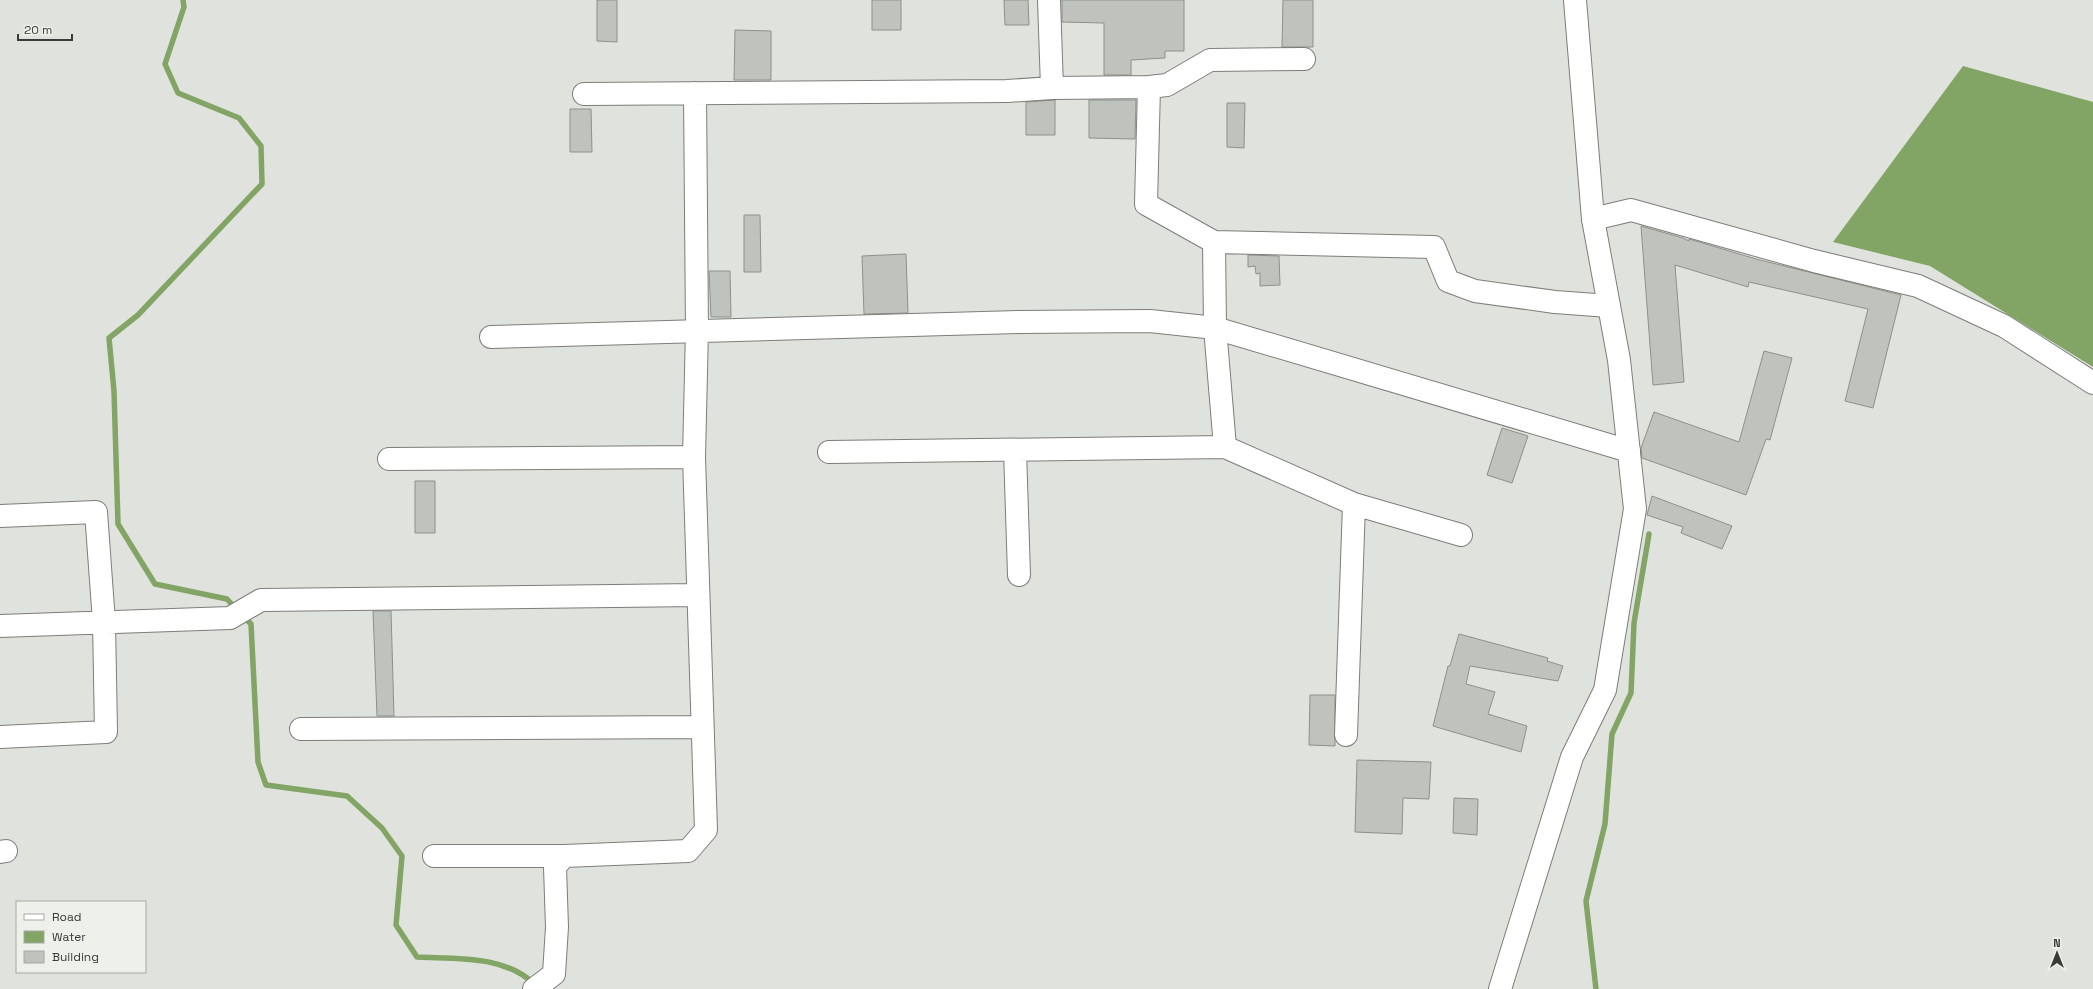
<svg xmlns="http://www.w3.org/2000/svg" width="2093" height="989" font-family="'Space Grotesk',sans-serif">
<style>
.water{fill:#82a465}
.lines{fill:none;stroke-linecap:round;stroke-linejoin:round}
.stream{stroke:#82a465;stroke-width:5.5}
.building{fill:#c0c3bd;stroke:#8d908b}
.minor-casing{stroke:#7b7e79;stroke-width:24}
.major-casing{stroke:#7b7e79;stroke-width:24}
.minor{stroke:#fff;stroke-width:22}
.major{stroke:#fff;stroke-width:22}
</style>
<rect width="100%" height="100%" fill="#e0e3dd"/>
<path class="water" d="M 1963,66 L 2093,102 L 2093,367 L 1930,266 L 1833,242 Z"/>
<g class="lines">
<path class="stream" d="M 183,0 L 184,7 L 165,64 L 178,93 L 239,118 L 261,146 L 262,184 L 138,315 L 109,338 L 114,391 L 118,524 L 155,584 L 227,599 L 237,610
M 243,616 L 251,624 L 258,762 L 266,785 L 347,796 L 382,828 L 402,856 L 396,925 L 417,957 C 456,959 503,955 533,983
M 1596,989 L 1586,901 L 1605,824 L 1612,734 L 1631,693 L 1634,623 L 1649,534"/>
</g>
<path class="building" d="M 597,0 L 617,0 L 617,42 L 597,41 Z
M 872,0 L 901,0 L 901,30 L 872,30 Z
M 1004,0 L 1028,0 L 1029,25 L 1005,25 Z
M 1062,0 L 1184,0 L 1184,51 L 1165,51 L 1165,58 L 1131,60 L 1131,75 L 1104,75 L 1104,23 L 1062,22 Z
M 1283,0 L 1313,0 L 1313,47 L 1282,47 Z
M 735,30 L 771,31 L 771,80 L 734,80 Z
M 1055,100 L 1055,135 L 1026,135 L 1026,102 Z
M 1089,100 L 1136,100 L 1135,139 L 1089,138 Z
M 1227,103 L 1245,103 L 1244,148 L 1227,147 Z
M 570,109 L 591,109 L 592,152 L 570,152 Z
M 744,215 L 760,215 L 761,272 L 744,272 Z
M 1641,226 L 1683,238 L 1689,241 L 1689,239 L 1756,259 L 1901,295 L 1873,408 L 1845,401 L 1868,309 L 1749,282 L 1748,287 L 1675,265 L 1684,382 L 1653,385 Z
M 906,254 L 908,313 L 864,314 L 862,256 Z
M 1248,255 L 1279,256 L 1280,285 L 1260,286 L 1260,273 L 1256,274 L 1255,266 L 1248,267 Z
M 709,271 L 730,271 L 731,317 L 711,317 Z
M 1764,351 L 1792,358 L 1770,440 L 1766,439 L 1746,495 L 1642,458 L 1641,448 L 1654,412 L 1739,442 Z
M 1502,428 L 1528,436 L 1512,483 L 1487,475 Z
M 415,481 L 435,481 L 435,533 L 415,533 Z
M 1652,496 L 1732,526 L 1722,549 L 1681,533 L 1683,527 L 1647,515 Z
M 373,611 L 391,611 L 394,716 L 377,716 Z
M 1459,634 L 1548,658 L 1547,661 L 1563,666 L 1558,681 L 1470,666 L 1466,684 L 1495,692 L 1488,714 L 1527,726 L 1521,752 L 1433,726 L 1448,666 L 1450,666 Z
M 1310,695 L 1335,695 L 1335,746 L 1309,745 Z
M 1357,760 L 1431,762 L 1429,799 L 1403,798 L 1402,834 L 1355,832 Z
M 1454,798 L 1478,799 L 1477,835 L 1453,833 Z"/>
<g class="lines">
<defs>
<path id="minor" d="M 1049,0 L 1052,88
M 1149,87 L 1167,85 L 1210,60 L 1304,59
M 584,94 L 1007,91 L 1052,88 L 1149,87 L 1146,204 L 1214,242 L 1215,328 L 1225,447
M 1593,219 L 1631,210 L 1814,261 L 1918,286 L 2004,326 L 2093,383
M 1214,242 L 1434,247 L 1448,281 L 1475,291 L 1555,302 L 1609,306
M 491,337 L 1018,322 L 1150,321 L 1215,328 L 1629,451
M 1015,450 L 1019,575
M 829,452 L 1225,447 L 1354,504 L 1461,535
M 389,459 L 694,457
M 0,516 L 96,512 L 104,622 L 106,732 L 0,737
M 0,626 L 230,618 L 261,600 L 698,595
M 301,729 L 702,727
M 1346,735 L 1354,504
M 0,852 L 6,851
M 434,856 L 564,856 L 688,851 L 706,830 L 694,457 L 697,330 L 695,93
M 534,989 L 554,974 L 557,927 L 555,867 L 564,856"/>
<path id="major" d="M 1500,989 L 1572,757 L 1605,690 L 1635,509 L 1619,360 L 1593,219 L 1575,0"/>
</defs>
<use href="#minor" class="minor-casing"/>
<use href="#major" class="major-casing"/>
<use href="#minor" class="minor"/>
<use href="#major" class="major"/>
</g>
<rect x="16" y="901" width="130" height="72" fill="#edf1ea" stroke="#a5a8a3"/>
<rect x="24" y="914" width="20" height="6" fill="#ffffff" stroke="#a5a8a3"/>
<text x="52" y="921" font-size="12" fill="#393b38">Road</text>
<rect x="24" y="931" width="20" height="12" fill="#82a465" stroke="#a5a8a3"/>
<text x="52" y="941" font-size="12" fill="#393b38">Water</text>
<rect x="24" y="951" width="20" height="12" fill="#c0c3bd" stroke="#a5a8a3"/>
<text x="52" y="961" font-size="12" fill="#393b38">Building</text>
<g transform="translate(2057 953)" stroke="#edf1ea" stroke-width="3" paint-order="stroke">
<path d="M0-3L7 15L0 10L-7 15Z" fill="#393b38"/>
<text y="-6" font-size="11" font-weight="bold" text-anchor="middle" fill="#393b38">N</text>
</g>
<path d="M18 34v6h54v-6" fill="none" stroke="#393b38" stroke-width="2"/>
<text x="24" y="34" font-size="12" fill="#393b38" stroke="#edf1ea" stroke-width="3" paint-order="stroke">20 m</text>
</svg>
